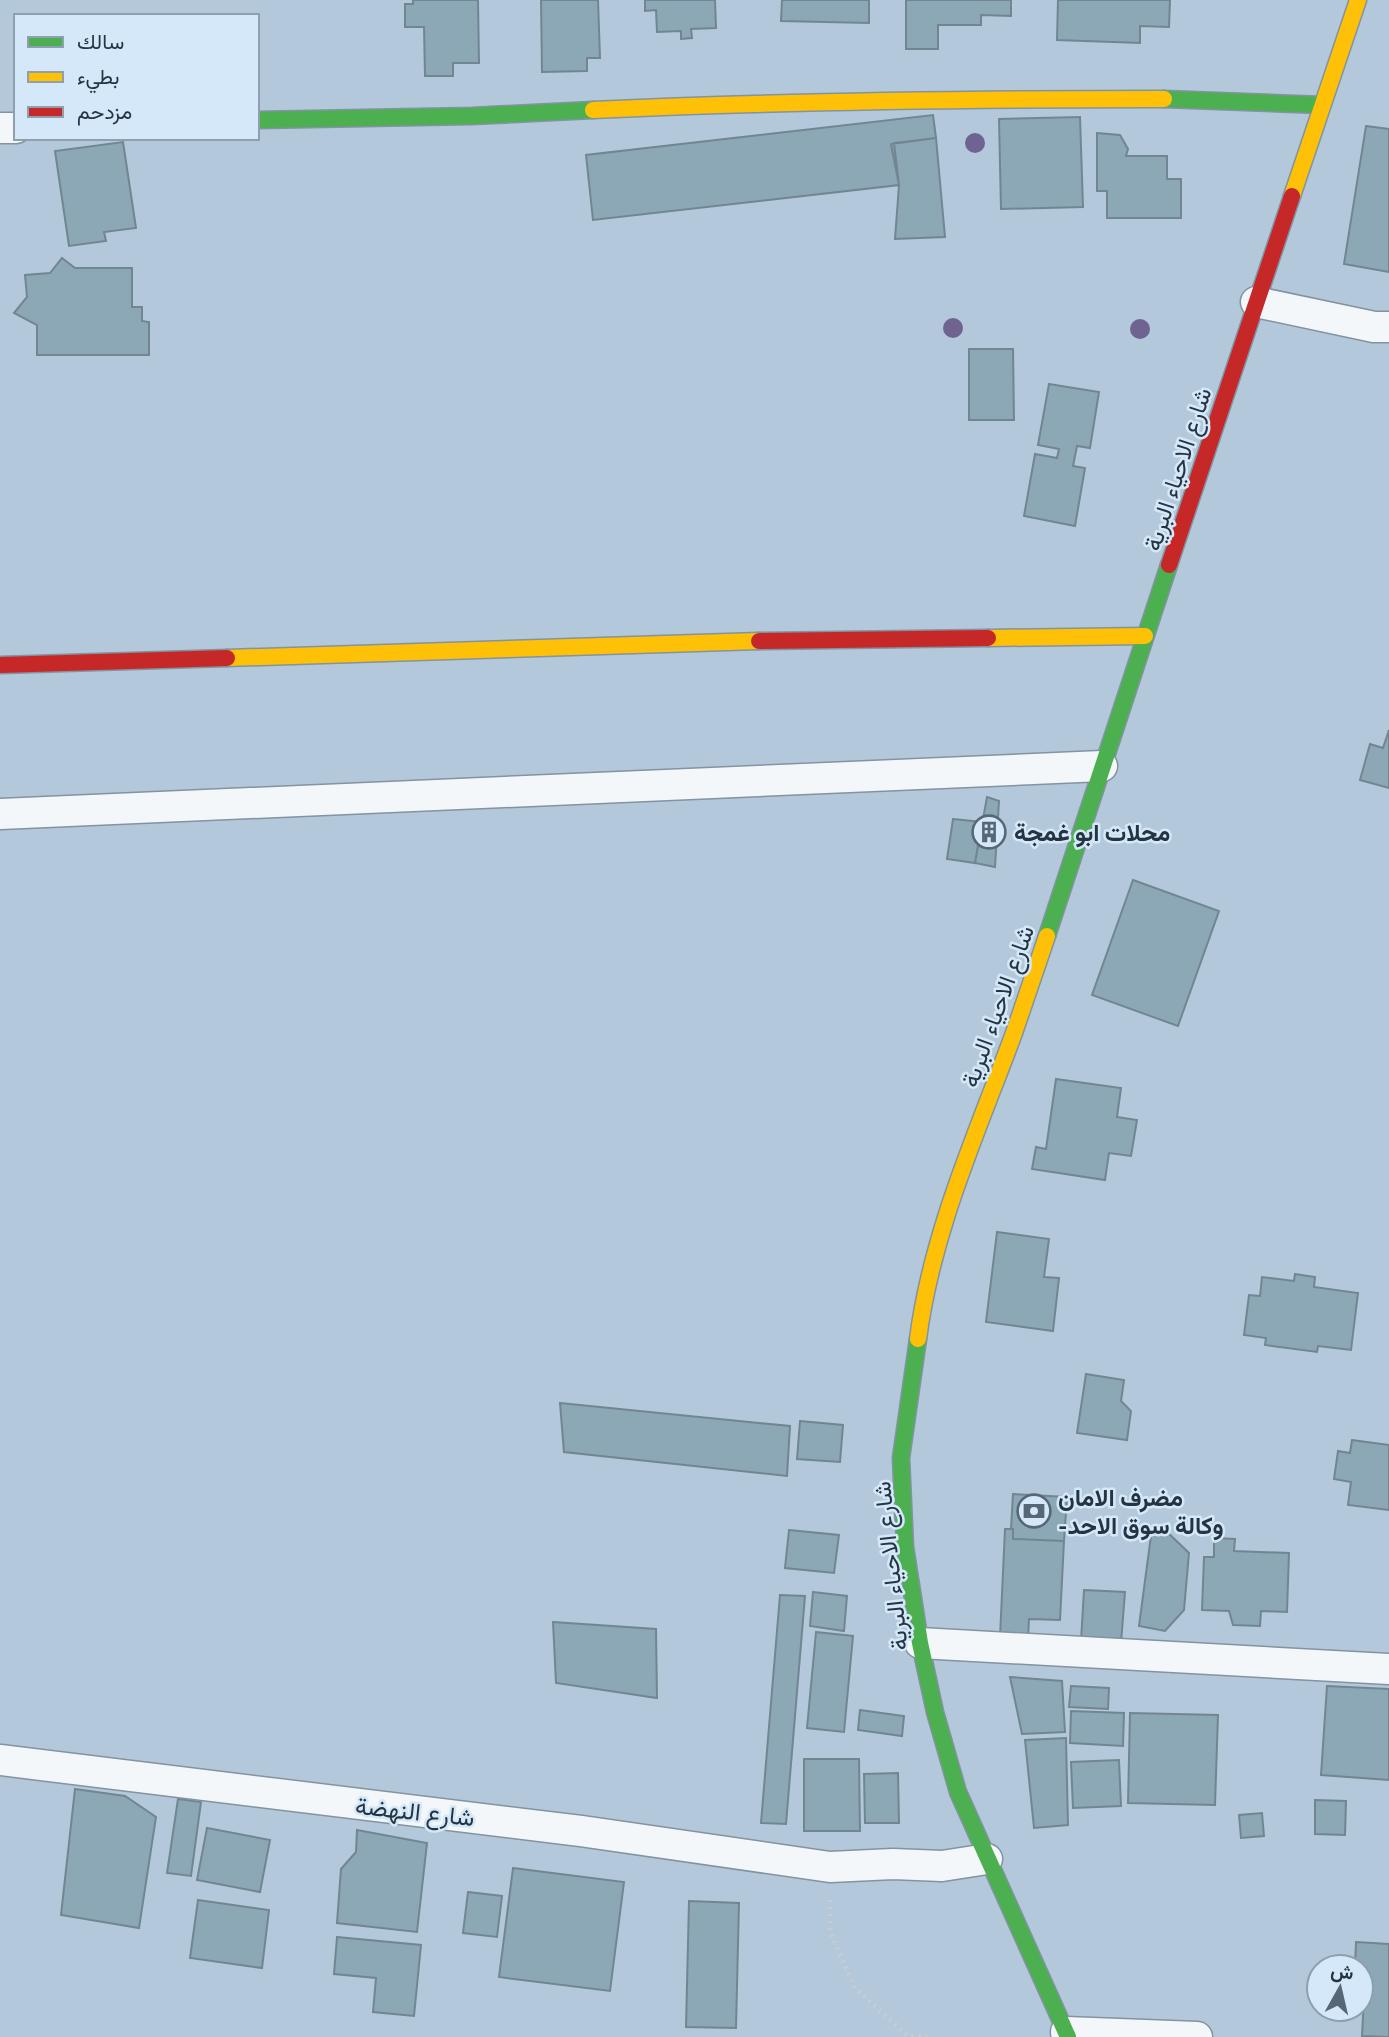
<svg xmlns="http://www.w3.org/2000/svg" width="1389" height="2037" font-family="'Public Sans',Vazirmatn,sans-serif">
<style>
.building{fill:#8ca7b6;stroke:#728692;stroke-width:2}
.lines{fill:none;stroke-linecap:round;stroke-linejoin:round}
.street-casing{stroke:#8293a1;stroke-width:33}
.fast-casing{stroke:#8293a1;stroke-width:19}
.slow-casing{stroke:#8293a1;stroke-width:19}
.jam-casing{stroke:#8293a1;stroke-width:19}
.path{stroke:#c7ced3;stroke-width:4.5;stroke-dasharray:2 5;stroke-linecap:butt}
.street{stroke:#f4f7f9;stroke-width:30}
.fast{stroke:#4caf50;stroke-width:16}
.slow{stroke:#ffc107;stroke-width:16}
.jam{stroke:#c62828;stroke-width:16}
.tree{fill:#6f6491}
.labels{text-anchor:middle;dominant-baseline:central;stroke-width:5;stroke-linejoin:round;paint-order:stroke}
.street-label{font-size:24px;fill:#243442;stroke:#d4e8f9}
.poi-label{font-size:24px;font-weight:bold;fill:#243442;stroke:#d4e8f9;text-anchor:start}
</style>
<rect width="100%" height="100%" fill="#b3c8da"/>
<path class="building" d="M 413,0 L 478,0 L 479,63 L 453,63 L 453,76 L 425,76 L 424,27 L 405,27 L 405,4 L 413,4 Z
M 541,0 L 598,0 L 600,58 L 587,58 L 587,71 L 542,72 Z
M 645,0 L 715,0 L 716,28 L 691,29 L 692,38 L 681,39 L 681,31 L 657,32 L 656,10 L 645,11 Z
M 782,0 L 869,0 L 869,23 L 781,21 Z
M 906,0 L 1011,0 L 1011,16 L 981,15 L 981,25 L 938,25 L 938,49 L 906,49 Z
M 1058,0 L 1170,0 L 1169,27 L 1140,26 L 1140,43 L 1057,40 Z
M 933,115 L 936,138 L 894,143 L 899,185 L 593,220 L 586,155 Z
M 1080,117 L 1083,207 L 1001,209 L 999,119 Z
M 1366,126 L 1389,129 L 1389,272 L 1344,264 Z
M 1097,133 L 1120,135 L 1128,149 L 1126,156 L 1167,156 L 1167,179 L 1181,179 L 1181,218 L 1107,218 L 1107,191 L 1097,191 Z
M 936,138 L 945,237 L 895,239 L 899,185 L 891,144 Z
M 123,142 L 136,228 L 104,232 L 106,241 L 69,246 L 55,151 Z
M 62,258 L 75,268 L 132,268 L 132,307 L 142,307 L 142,321 L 149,322 L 149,355 L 37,355 L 37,325 L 14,313 L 27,297 L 25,275 L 50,273 Z
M 969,349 L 1013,349 L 1014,420 L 969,420 Z
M 1049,384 L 1099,392 L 1090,448 L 1077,446 L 1073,466 L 1085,468 L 1075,526 L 1024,516 L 1035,454 L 1057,458 L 1059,449 L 1038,445 Z
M 1389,730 L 1389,788 L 1360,780 L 1370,744 L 1383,748 Z
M 987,797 L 999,801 L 995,867 L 975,863 Z
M 953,819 L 982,822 L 975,863 L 947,859 Z
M 1133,880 L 1219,911 L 1178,1026 L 1092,995 Z
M 1056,1079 L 1121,1088 L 1117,1117 L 1137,1120 L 1131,1156 L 1109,1153 L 1105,1180 L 1032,1169 L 1036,1147 L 1046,1149 Z
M 997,1232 L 1049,1239 L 1044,1277 L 1059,1278 L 1053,1331 L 986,1322 Z
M 1295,1274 L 1315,1277 L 1314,1287 L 1358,1293 L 1351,1350 L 1318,1346 L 1317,1352 L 1265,1345 L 1266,1338 L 1244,1335 L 1249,1295 L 1260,1296 L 1262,1277 L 1294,1281 Z
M 1086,1374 L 1124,1380 L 1121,1401 L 1131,1411 L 1127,1440 L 1077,1433 Z
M 560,1403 L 790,1426 L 787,1476 L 564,1452 Z
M 800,1421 L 843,1425 L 840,1462 L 797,1459 Z
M 1352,1440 L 1389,1445 L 1389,1510 L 1348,1505 L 1351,1482 L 1334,1479 L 1338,1451 L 1350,1453 Z
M 1013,1494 L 1067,1497 L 1064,1541 L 1013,1539 L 1013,1529 L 1011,1529 Z
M 1152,1528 L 1163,1528 L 1189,1553 L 1184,1610 L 1165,1631 L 1139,1626 Z
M 1005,1529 L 1013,1529 L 1013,1539 L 1064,1541 L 1060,1620 L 1029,1619 L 1028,1638 L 1000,1637 Z
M 789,1530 L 839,1535 L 834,1573 L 785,1568 Z
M 1214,1538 L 1235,1539 L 1234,1551 L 1289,1553 L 1287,1612 L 1261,1611 L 1260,1626 L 1233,1625 L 1229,1611 L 1202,1610 L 1204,1557 L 1214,1557 Z
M 1084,1590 L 1125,1592 L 1121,1643 L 1081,1641 Z
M 813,1592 L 847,1596 L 844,1631 L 810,1626 Z
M 780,1595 L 805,1596 L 786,1824 L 761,1823 Z
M 553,1622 L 656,1629 L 657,1698 L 556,1683 Z
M 816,1632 L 853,1636 L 844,1732 L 807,1728 Z
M 1010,1677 L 1062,1681 L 1065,1732 L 1022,1734 Z
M 1071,1686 L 1109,1688 L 1108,1709 L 1069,1707 Z
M 1327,1686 L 1389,1689 L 1389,1780 L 1321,1775 Z
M 860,1710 L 904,1716 L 902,1736 L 858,1730 Z
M 1071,1711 L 1124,1713 L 1123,1746 L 1070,1743 Z
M 1130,1713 L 1218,1715 L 1215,1805 L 1128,1803 Z
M 1066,1738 L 1068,1825 L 1034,1828 L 1025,1740 Z
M 804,1759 L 859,1759 L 860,1831 L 804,1831 Z
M 1119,1760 L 1121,1806 L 1073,1808 L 1071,1762 Z
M 898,1773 L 899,1823 L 865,1823 L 864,1774 Z
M 75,1789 L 125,1796 L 156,1817 L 139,1928 L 61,1915 Z
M 178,1799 L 201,1802 L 191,1876 L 167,1873 Z
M 1315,1800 L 1346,1801 L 1345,1835 L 1315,1834 Z
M 1262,1813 L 1264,1836 L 1241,1838 L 1239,1815 Z
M 207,1828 L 270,1840 L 260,1892 L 197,1880 Z
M 357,1830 L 427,1843 L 417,1932 L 337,1923 L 341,1869 L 356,1852 Z
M 513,1868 L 624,1882 L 610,1991 L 499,1977 Z
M 468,1892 L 502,1896 L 497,1937 L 463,1933 Z
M 198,1900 L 269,1910 L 262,1968 L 190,1958 Z
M 689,1901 L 739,1903 L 736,2028 L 686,2027 Z
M 337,1937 L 421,1945 L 414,2016 L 373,2012 L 376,1978 L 334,1974 Z
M 1356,1942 L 1389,1944 L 1389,2037 L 1362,2036 L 1365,1978 L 1361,1978 L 1361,1967 L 1355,1967 Z"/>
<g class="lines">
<defs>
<path id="street" d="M 0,128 L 16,128
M 1256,302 L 1374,327 L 1389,327
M 0,814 L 1102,766
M 920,1643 L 1389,1669
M 0,1760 L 581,1831 L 830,1867 L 893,1864 L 942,1866 L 987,1859
M 1066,2032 L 1197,2037"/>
<path id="fast" d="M 1164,99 L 1322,105
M 257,120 L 472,116 L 593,110
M 1047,936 L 1169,565
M 918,1339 L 901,1458 L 905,1547 L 920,1643 L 935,1712 L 958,1792 L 1068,2037"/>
<path id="slow" d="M 593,110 C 783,101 973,99 1164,99
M 1292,196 L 1358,0
M 988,638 L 1145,636
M 227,658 L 759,641
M 918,1339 C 932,1231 977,1133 1014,1033 C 1025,1001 1036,969 1047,936"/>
<path id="jam" d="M 1169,565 L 1292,196
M 759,641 L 988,638
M 0,665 L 227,658"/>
</defs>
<use href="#street" class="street-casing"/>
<use href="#fast" class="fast-casing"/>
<use href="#slow" class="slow-casing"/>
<use href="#jam" class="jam-casing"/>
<path class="path" d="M 830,1900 L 830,1932 L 855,1988 L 907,2035 L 932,2037"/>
<use href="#street" class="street"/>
<use href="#fast" class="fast"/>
<use href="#slow" class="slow"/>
<use href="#jam" class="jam"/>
</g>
<g class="tree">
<circle cx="975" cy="143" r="10"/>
<circle cx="953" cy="328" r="10"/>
<circle cx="1140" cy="329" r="10"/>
</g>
<defs>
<symbol id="building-ring" viewBox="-11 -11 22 22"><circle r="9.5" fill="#d4e8f9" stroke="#566877" stroke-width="1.5"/><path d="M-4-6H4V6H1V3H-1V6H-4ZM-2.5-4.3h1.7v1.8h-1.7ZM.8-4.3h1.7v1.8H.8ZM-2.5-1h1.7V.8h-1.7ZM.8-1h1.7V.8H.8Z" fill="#566877"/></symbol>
<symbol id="bank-ring" viewBox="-11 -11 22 22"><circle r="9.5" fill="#d4e8f9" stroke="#566877" stroke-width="1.5"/><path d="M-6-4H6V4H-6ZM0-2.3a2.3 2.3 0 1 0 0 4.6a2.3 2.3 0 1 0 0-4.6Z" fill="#566877"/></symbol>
</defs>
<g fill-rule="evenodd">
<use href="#building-ring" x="970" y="813" width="38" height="38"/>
<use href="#bank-ring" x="1015" y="1492" width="38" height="38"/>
</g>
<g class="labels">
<g class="street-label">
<text transform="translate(1177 469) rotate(-72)">شارع الاحياء البرية</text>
<text transform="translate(997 1006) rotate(-70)">شارع الاحياء البرية</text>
<text transform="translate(890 1566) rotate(-96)">شارع الاحياء البرية</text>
<text transform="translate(415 1811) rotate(6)">شارع النهضة</text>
</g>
<g class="poi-label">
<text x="1014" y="832">محلات ابو غمجة</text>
<text x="1058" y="1497">مضرف الامان<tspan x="1058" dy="28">-وكالة سوق الاحد</tspan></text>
</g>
</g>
<rect x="14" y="14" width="245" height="126" fill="#d4e8f9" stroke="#8ea0b0" stroke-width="2"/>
<rect x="28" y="37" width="35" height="10" fill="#4caf50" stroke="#8ea0b0" stroke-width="2"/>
<text x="77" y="49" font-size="21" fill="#243442">سالك</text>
<rect x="28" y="72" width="35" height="10" fill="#ffc107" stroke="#8ea0b0" stroke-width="2"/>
<text x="77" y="84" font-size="21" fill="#243442">بطيء</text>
<rect x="28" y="107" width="35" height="10" fill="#c62828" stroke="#8ea0b0" stroke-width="2"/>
<text x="77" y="119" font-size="21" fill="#243442">مزدحم</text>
<g transform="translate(1340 1988) rotate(8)"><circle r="33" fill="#d4e8f9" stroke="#8ea0b0" stroke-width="2"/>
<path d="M0-5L12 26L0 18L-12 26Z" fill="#566877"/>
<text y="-10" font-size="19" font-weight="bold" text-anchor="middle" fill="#243442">ش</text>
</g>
</svg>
